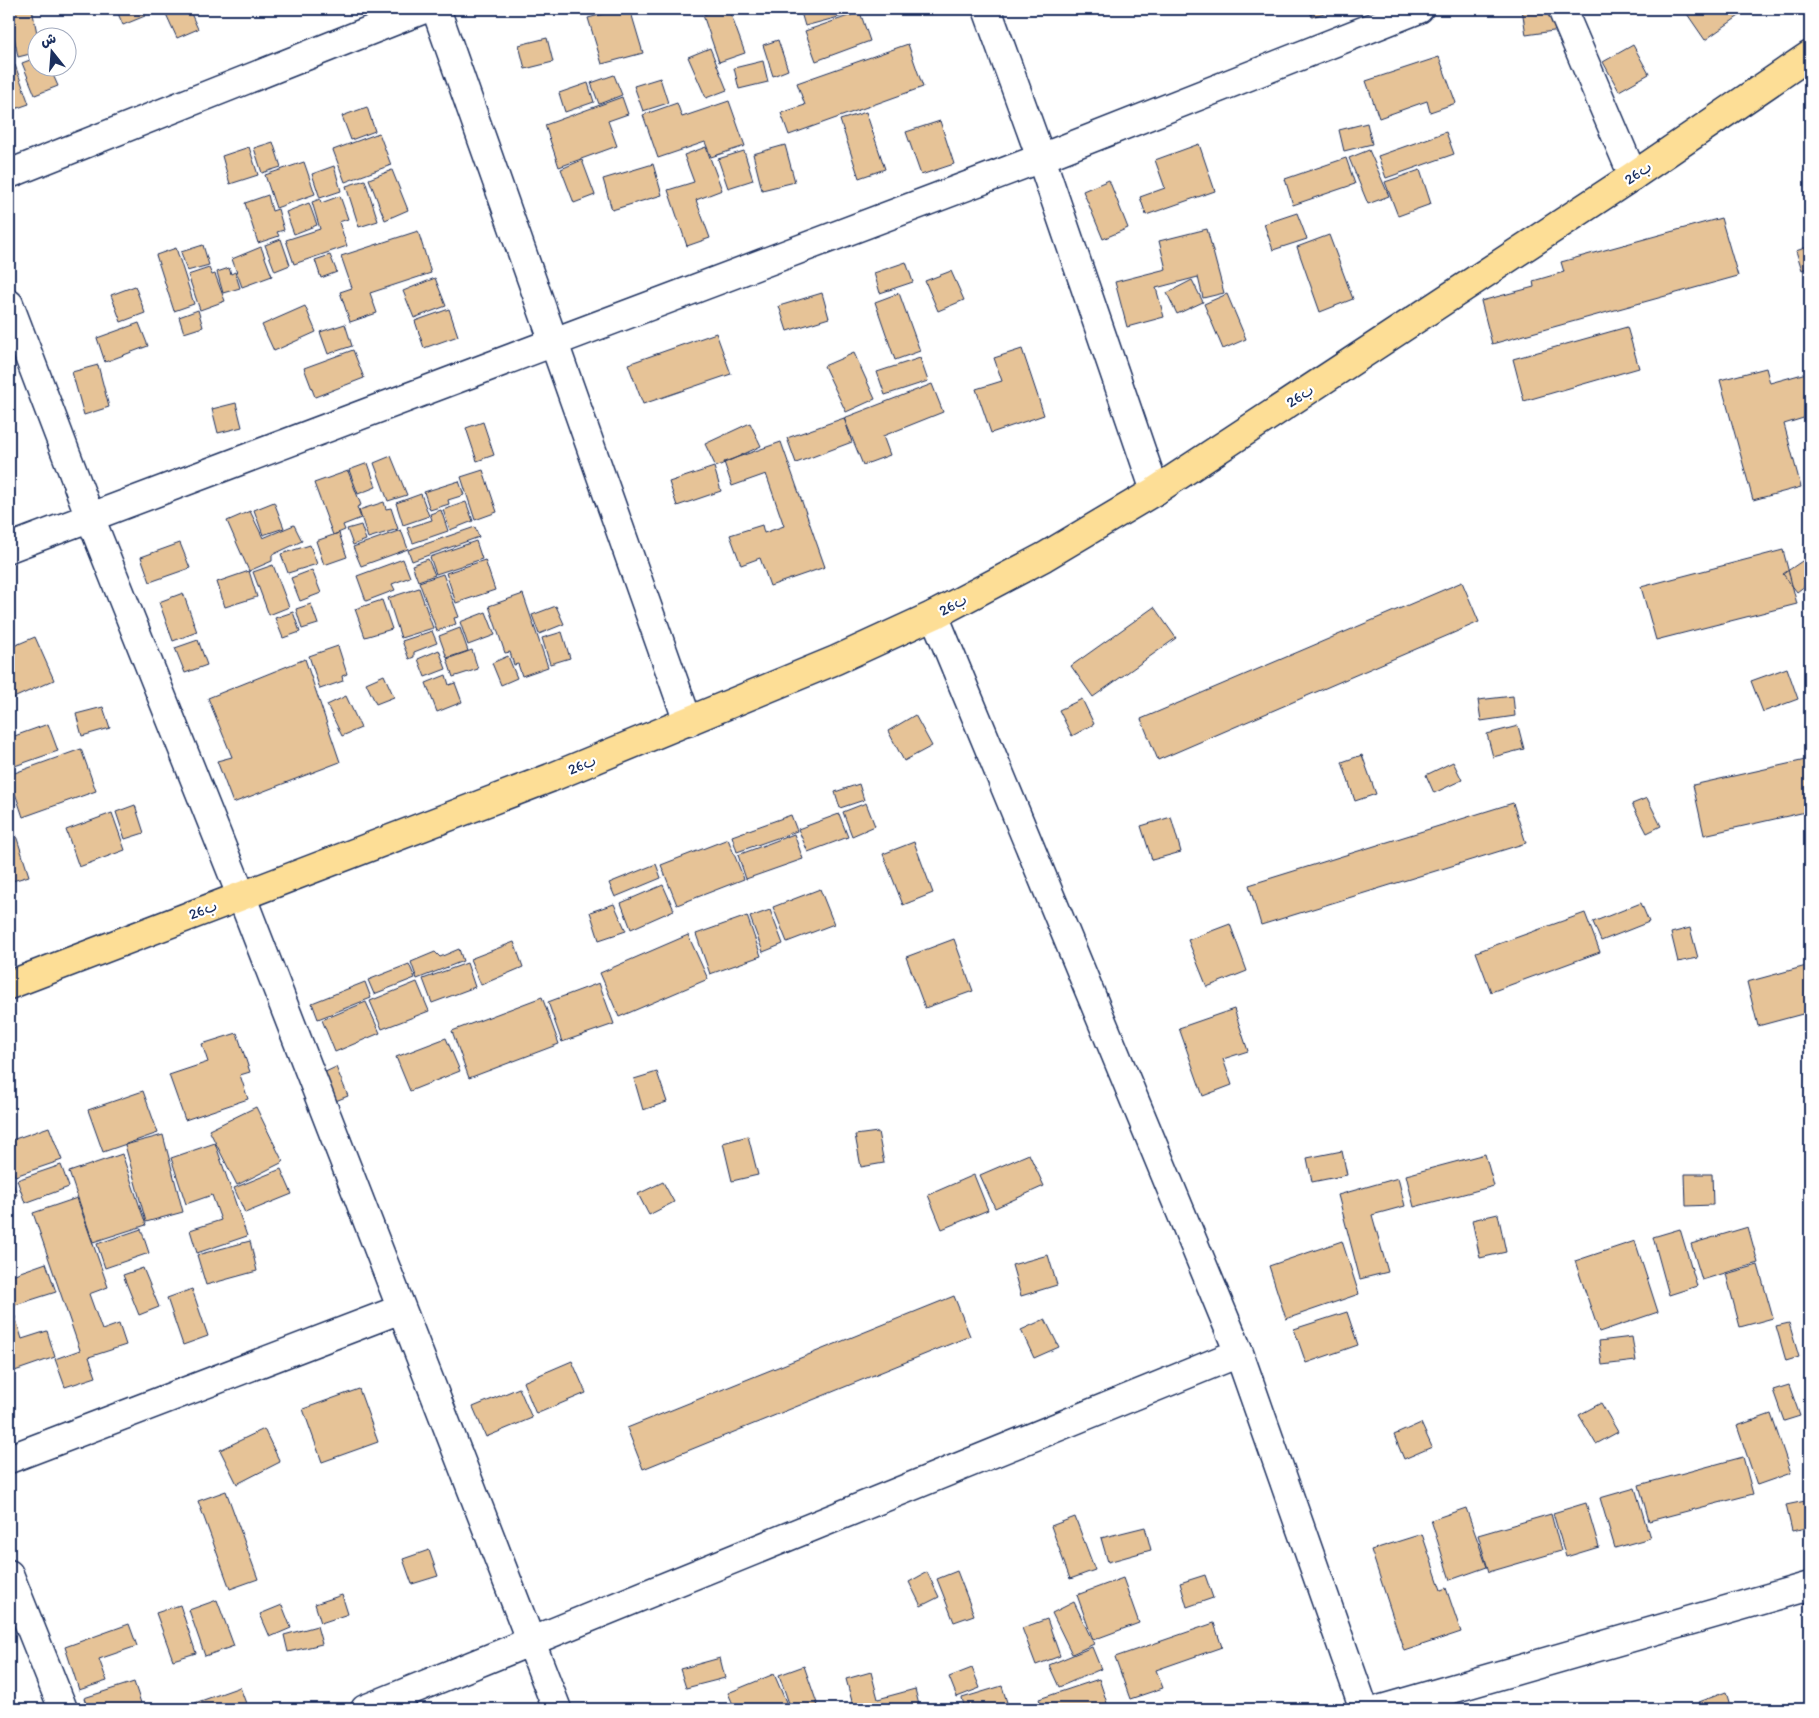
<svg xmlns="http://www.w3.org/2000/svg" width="1819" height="1718" font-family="Itim,'Playpen Sans Arabic',sans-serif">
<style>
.building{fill:#e6c397;stroke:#1b2f5e}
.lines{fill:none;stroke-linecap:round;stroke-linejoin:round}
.minor-casing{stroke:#1b2f5e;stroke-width:31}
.highway-casing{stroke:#1b2f5e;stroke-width:31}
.minor{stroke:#fff;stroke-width:28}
.highway{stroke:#fdde96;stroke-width:28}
.labels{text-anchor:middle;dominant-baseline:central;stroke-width:4.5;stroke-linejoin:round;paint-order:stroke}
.street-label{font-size:15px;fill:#1b2f5e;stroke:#fff}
</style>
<rect width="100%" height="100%" fill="#fff"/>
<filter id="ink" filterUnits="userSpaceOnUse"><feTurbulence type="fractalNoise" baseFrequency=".02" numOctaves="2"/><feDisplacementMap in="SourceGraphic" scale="10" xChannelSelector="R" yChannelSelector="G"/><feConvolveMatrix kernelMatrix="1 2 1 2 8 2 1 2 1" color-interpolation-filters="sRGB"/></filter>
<g filter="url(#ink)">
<path class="building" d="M 18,9 L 32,9 L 38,38 L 38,52 L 18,57 L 9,11 Z
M 116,9 L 142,9 L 145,16 L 123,25 Z
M 177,9 L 189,9 L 198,29 L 177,38 L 166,14 Z
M 622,9 L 630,9 L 643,53 L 602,64 L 588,18 Z
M 720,9 L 729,9 L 745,53 L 719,62 L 703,15 Z
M 800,9 L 865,9 L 865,10 L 805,26 Z
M 1231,9 L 1248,9 L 1233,14 Z
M 1309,9 L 1336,9 L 1312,17 Z
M 1522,9 L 1563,9 L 1567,29 L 1526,35 Z
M 1688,9 L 1749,9 L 1705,40 L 1685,11 Z
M 860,12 L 870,41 L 816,61 L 805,31 Z
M 547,38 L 553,62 L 525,69 L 519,45 Z
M 778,40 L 788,70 L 773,76 L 763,45 Z
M 908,44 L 923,87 L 789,135 L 781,113 L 805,105 L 797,83 Z
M 1633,45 L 1649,74 L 1619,91 L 1603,62 Z
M 710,48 L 727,90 L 706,98 L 688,57 Z
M 38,57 L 38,68 L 50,68 L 58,86 L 35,95 L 22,63 Z
M 1439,57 L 1456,103 L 1430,112 L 1427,101 L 1379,118 L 1366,81 Z
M 763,61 L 768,82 L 739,89 L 734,68 Z
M 15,65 L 29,104 L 9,111 L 9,68 Z
M 614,75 L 622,95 L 599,104 L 591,83 Z
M 660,78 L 668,103 L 643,111 L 634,86 Z
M 588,83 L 594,102 L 565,112 L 559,93 Z
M 622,97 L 628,114 L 608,121 L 617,146 L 559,167 L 545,125 Z
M 729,101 L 745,146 L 711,157 L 705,142 L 658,158 L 643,115 L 677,103 L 682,117 Z
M 367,107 L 375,131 L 351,140 L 342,116 Z
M 866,112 L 885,169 L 859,178 L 840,120 Z
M 940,121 L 954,164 L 921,175 L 906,132 Z
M 1367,123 L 1372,144 L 1344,151 L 1339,130 Z
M 1446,132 L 1454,154 L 1386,178 L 1378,156 Z
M 379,133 L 391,165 L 345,182 L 333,150 Z
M 273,142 L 281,167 L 262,173 L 254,148 Z
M 1199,144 L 1215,191 L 1146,215 L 1140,197 L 1165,188 L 1155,160 Z
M 785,145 L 795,182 L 762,190 L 753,154 Z
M 249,147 L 258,175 L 230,184 L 222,156 Z
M 706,147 L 722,190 L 696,200 L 710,238 L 687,246 L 668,190 L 694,182 L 684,155 Z
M 1369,150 L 1389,196 L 1368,204 L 1349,158 Z
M 744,151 L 753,180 L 728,188 L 718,159 Z
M 1346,158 L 1355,184 L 1293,205 L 1285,179 Z
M 582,160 L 595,195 L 574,203 L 561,169 Z
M 304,162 L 315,194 L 276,208 L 265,175 Z
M 653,164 L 662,195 L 612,210 L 603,179 Z
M 334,166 L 341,191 L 320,198 L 312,174 Z
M 392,170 L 408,210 L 385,220 L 369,179 Z
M 1420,170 L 1431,204 L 1398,216 L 1385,182 Z
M 365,180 L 378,221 L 359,227 L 346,186 Z
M 1109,180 L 1128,228 L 1103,239 L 1083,191 Z
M 268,195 L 272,211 L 278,209 L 284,230 L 277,232 L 279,236 L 258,243 L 245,203 Z
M 340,196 L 348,219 L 339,222 L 347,246 L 294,264 L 286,240 L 320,229 L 312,202 L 320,199 L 321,203 Z
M 309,203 L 317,225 L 294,234 L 286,212 Z
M 1297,213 L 1307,239 L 1273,250 L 1264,224 Z
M 1721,218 L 1738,276 L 1492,344 L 1481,301 L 1534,287 L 1533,281 L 1564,272 L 1561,262 Z
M 1207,229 L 1224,293 L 1203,298 L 1198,277 L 1156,288 L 1164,317 L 1127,327 L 1115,282 L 1166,269 L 1159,241 Z
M 418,231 L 431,273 L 370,293 L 377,313 L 350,322 L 340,292 L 352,288 L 341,256 Z
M 1329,235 L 1353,299 L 1320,312 L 1297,247 Z
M 281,239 L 290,265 L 275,271 L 265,245 Z
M 203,245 L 209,265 L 187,271 L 181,252 Z
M 1810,246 L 1810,267 L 1802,270 L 1796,251 Z
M 261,247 L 272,276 L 242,287 L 232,259 Z
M 176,248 L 194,304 L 174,311 L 156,255 Z
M 330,255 L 337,272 L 321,278 L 315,260 Z
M 906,262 L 913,282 L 880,293 L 874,273 Z
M 209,268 L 212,275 L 215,274 L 225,301 L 200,310 L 188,275 Z
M 229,268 L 231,274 L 235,272 L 240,288 L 223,293 L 217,272 Z
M 951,271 L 964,300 L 938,311 L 925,281 Z
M 435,278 L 446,306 L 414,318 L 403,291 Z
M 1192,280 L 1203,302 L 1177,314 L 1167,293 Z
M 135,286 L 145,313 L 121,322 L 111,295 Z
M 822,293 L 829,318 L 787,331 L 779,306 Z
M 899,293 L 920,351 L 895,360 L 875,302 Z
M 1227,294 L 1246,339 L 1223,349 L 1204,304 Z
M 305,306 L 316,332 L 274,351 L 262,325 Z
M 449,309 L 458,336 L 424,348 L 415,321 Z
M 198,310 L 203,327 L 184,333 L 179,317 Z
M 139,323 L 148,346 L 105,362 L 97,338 Z
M 345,324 L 352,346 L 328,354 L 320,332 Z
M 1627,327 L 1639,368 L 1524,401 L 1513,359 Z
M 716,333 L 731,374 L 643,404 L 628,364 Z
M 1022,349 L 1044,415 L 991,433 L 976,389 L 1002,381 L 994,358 Z
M 353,350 L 364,378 L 315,397 L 304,368 Z
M 854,353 L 875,399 L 846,412 L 824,366 Z
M 920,358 L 928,381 L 885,395 L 877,372 Z
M 98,365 L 109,407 L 84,415 L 72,372 Z
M 1766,368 L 1770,383 L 1810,372 L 1810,416 L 1784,424 L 1801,487 L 1753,500 L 1720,380 Z
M 932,384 L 943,412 L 883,436 L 890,455 L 863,465 L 844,418 Z
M 236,403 L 242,427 L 218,433 L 212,409 Z
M 844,418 L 852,442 L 796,463 L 787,438 Z
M 483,422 L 494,455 L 477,461 L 466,428 Z
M 750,423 L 761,446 L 716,467 L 705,444 Z
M 781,442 L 825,567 L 770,586 L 760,558 L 741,565 L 730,535 L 762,525 L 764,533 L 784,526 L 766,474 L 732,486 L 724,462 Z
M 391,456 L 407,495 L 388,501 L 374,463 Z
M 368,463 L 376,487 L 358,494 L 349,470 Z
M 714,467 L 721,491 L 677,506 L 669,482 Z
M 483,470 L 497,512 L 475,520 L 461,477 Z
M 348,471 L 361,505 L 357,507 L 361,518 L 343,525 L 345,530 L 333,535 L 314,483 Z
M 459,481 L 464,495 L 448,500 L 449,504 L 430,510 L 424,492 Z
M 421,494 L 429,516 L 403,525 L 396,503 Z
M 274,502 L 284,528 L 263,535 L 254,510 Z
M 384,502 L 386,509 L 391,508 L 398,529 L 368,538 L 359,510 Z
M 466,502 L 473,521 L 450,530 L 443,510 Z
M 441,510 L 448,531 L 413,543 L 407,528 L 432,520 L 430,514 Z
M 250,511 L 263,538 L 294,525 L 302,541 L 272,555 L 272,561 L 249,571 L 227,521 Z
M 361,525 L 366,540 L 353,545 L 347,529 Z
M 475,527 L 479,537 L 412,561 L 408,550 Z
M 401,530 L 408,549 L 361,566 L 353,547 Z
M 339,533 L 347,557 L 324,565 L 316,541 Z
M 476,541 L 482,559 L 436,574 L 430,557 Z
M 180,543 L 190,568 L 150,582 L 141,557 Z
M 310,545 L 317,564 L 288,573 L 281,554 Z
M 1783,550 L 1797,604 L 1656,640 L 1641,587 Z
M 1808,557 L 1810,559 L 1810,582 L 1797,592 L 1783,574 Z
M 403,559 L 410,577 L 392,584 L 395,590 L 366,601 L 357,576 Z
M 428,559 L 435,575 L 418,581 L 412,565 Z
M 485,560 L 495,590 L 456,603 L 446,573 Z
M 273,565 L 289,607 L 269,615 L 253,572 Z
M 312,570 L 321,593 L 300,601 L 291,578 Z
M 249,571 L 257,597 L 225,607 L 217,582 Z
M 443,574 L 459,617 L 454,618 L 456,624 L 437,631 L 419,582 Z
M 1462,582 L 1479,622 L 1158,760 L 1141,719 Z
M 419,588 L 433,628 L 401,638 L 388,598 Z
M 183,593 L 197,632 L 173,641 L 159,602 Z
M 523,594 L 548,667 L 522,676 L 518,664 L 514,665 L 510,652 L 505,653 L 489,606 Z
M 382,600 L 392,629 L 365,637 L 355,609 Z
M 311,604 L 318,624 L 302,629 L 296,609 Z
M 556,606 L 564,624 L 539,634 L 532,615 Z
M 1154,607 L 1176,638 L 1093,697 L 1071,666 Z
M 293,612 L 300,632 L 283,638 L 275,618 Z
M 486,612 L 495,635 L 468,645 L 460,622 Z
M 460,628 L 468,651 L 447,658 L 439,636 Z
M 432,631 L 437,643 L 414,652 L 414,657 L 409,659 L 402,641 Z
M 562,632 L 570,658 L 550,664 L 542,638 Z
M 35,637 L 54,680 L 9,700 L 9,648 Z
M 198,640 L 207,665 L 185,673 L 175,648 Z
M 338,646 L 347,674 L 342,676 L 343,681 L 320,689 L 309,656 Z
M 439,650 L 446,669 L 425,677 L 418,659 Z
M 472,650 L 478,669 L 453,677 L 447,659 Z
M 508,656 L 517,678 L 501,685 L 492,663 Z
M 305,659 L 340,762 L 233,803 L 217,761 L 232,757 L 208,698 Z
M 1787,668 L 1798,699 L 1763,712 L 1751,681 Z
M 384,675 L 394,697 L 376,704 L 366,683 Z
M 446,675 L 449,685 L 455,683 L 462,702 L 437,712 L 426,683 Z
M 346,696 L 361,728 L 342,736 L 327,705 Z
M 1513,696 L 1515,716 L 1481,721 L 1478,700 Z
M 1082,699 L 1094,724 L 1072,736 L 1059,710 Z
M 103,707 L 110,728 L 82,736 L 76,714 Z
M 915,715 L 932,746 L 904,761 L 888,731 Z
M 48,724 L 58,751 L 9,768 L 9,738 Z
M 1518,726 L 1524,749 L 1493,757 L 1487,734 Z
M 81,749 L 96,791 L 23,817 L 9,775 Z
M 1362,755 L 1376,794 L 1355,801 L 1342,762 Z
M 1810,759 L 1810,811 L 1704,835 L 1693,785 Z
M 1453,762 L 1462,780 L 1434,793 L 1426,775 Z
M 859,784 L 864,800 L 840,808 L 835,792 Z
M 1647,798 L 1661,826 L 1647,833 L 1632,804 Z
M 866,803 L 875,826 L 852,836 L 843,812 Z
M 1513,803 L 1526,843 L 1261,925 L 1249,885 Z
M 135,805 L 144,833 L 125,839 L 116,812 Z
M 112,813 L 125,850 L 79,867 L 66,830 Z
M 839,814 L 848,837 L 808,852 L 798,829 Z
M 791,815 L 797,831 L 737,852 L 732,836 Z
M 1171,817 L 1181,852 L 1152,860 L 1141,826 Z
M 12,823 L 29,876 L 9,882 L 9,824 Z
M 794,834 L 803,859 L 746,879 L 738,855 Z
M 728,839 L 744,879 L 677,905 L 661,865 Z
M 914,842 L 933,893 L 903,905 L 883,854 Z
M 656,864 L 661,878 L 615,897 L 609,883 Z
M 663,885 L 674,910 L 631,929 L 621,903 Z
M 820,889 L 834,924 L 787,942 L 773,907 Z
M 1641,903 L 1649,922 L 1601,941 L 1593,922 Z
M 614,904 L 626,931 L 599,940 L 590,912 Z
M 770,910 L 783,944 L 763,952 L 750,917 Z
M 1585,913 L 1600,952 L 1491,992 L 1476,952 Z
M 747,916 L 761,956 L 710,974 L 696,934 Z
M 1230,924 L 1247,971 L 1207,987 L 1188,940 Z
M 1690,928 L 1698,958 L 1678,962 L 1671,933 Z
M 688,935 L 708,979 L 619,1017 L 600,973 Z
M 954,939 L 973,991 L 925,1008 L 906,957 Z
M 514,942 L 523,967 L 481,985 L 470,959 Z
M 459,949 L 463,961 L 417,979 L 411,962 L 435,952 L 440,957 Z
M 467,963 L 475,987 L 432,1003 L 423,979 Z
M 409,964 L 415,978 L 374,994 L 368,980 Z
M 1810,965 L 1810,1012 L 1758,1026 L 1747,982 Z
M 365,982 L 371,998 L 318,1019 L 312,1003 Z
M 417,982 L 429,1011 L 382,1029 L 370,1001 Z
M 599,983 L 614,1024 L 562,1042 L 548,1002 Z
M 542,997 L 559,1044 L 469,1078 L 452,1031 Z
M 366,1002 L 380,1033 L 335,1052 L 322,1020 Z
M 1234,1009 L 1248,1051 L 1223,1059 L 1232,1085 L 1203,1096 L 1179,1028 Z
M 237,1033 L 250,1072 L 240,1075 L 248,1099 L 185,1120 L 169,1075 L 208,1062 L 202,1044 Z
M 446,1038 L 460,1071 L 410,1091 L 396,1057 Z
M 336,1067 L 348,1096 L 333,1102 L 321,1074 Z
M 657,1072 L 667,1102 L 643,1110 L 634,1079 Z
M 143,1091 L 158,1133 L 103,1152 L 88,1110 Z
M 256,1107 L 283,1162 L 237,1185 L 209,1130 Z
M 49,1127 L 62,1160 L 15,1176 L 9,1157 L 9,1141 Z
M 878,1132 L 884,1163 L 861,1167 L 855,1135 Z
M 163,1135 L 183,1212 L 146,1222 L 125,1145 Z
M 748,1136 L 758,1175 L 732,1181 L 723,1143 Z
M 215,1143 L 247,1236 L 197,1253 L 190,1230 L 221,1220 L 212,1195 L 186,1204 L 171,1158 Z
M 1342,1151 L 1347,1175 L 1312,1182 L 1307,1158 Z
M 122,1154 L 146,1225 L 93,1242 L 69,1172 Z
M 1029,1154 L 1044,1186 L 995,1208 L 980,1175 Z
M 1485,1154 L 1494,1186 L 1414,1207 L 1406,1175 Z
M 61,1165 L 69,1187 L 25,1203 L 17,1180 Z
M 281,1169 L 292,1194 L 245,1213 L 234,1188 Z
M 9,1170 L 17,1195 L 9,1197 Z
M 1685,1174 L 1712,1174 L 1713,1205 L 1686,1206 Z
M 974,1175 L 988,1210 L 942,1229 L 928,1195 Z
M 1398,1178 L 1405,1206 L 1372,1215 L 1388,1272 L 1360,1279 L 1338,1195 Z
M 663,1182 L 674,1202 L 649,1215 L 638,1194 Z
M 77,1198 L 108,1287 L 89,1294 L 102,1330 L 119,1324 L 126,1345 L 89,1357 L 96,1377 L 65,1387 L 55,1359 L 80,1350 L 33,1213 Z
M 1498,1214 L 1506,1252 L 1480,1258 L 1472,1220 Z
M 1748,1227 L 1758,1263 L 1702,1280 L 1691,1244 Z
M 141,1229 L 149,1253 L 105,1268 L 97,1244 Z
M 1680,1229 L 1697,1286 L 1669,1295 L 1653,1237 Z
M 250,1241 L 257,1271 L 206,1285 L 197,1255 Z
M 1342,1241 L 1359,1294 L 1286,1319 L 1269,1266 Z
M 1635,1241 L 1658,1312 L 1599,1332 L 1575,1261 Z
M 1048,1255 L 1057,1285 L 1021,1296 L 1012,1265 Z
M 46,1263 L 56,1292 L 9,1307 L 9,1276 Z
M 1758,1265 L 1773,1318 L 1740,1327 L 1726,1274 Z
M 143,1268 L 159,1307 L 139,1315 L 123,1275 Z
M 192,1289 L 208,1336 L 183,1345 L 167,1298 Z
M 954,1296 L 970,1336 L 643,1469 L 627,1428 Z
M 1347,1312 L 1358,1345 L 1306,1363 L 1294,1329 Z
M 15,1316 L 22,1339 L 47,1331 L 55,1357 L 9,1373 L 9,1318 Z
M 1045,1319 L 1059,1347 L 1034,1358 L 1021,1330 Z
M 1789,1323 L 1799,1357 L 1786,1361 L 1776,1326 Z
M 1632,1337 L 1636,1361 L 1602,1365 L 1599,1341 Z
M 572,1361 L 586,1393 L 536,1414 L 523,1382 Z
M 1789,1385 L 1800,1416 L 1784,1421 L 1773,1390 Z
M 519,1388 L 532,1418 L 486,1437 L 473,1407 Z
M 359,1389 L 378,1442 L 322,1462 L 303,1409 Z
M 1601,1403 L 1618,1432 L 1596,1444 L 1579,1415 Z
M 1771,1414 L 1791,1473 L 1757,1485 L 1737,1426 Z
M 1421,1423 L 1432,1447 L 1404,1459 L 1394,1435 Z
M 264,1429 L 280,1462 L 237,1484 L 220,1450 Z
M 1743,1457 L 1753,1494 L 1649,1521 L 1639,1485 Z
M 1635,1488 L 1650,1538 L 1615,1548 L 1600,1498 Z
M 226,1491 L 258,1579 L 230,1589 L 198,1501 Z
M 1810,1500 L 1810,1527 L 1792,1531 L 1786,1505 Z
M 1586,1503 L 1599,1547 L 1566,1557 L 1553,1513 Z
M 1466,1508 L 1487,1567 L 1450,1580 L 1431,1520 Z
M 1551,1514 L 1561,1551 L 1489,1572 L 1478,1535 Z
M 1075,1517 L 1095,1570 L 1070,1579 L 1051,1526 Z
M 1145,1527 L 1151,1550 L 1108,1562 L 1101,1538 Z
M 1422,1534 L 1441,1590 L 1446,1588 L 1461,1632 L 1404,1651 L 1371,1550 Z
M 429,1550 L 438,1576 L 412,1584 L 403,1559 Z
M 957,1571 L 974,1615 L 954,1622 L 937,1579 Z
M 927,1572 L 939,1597 L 921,1606 L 909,1582 Z
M 1205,1575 L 1213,1598 L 1187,1607 L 1180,1583 Z
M 1123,1578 L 1139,1623 L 1093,1640 L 1077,1595 Z
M 342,1595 L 348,1614 L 321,1623 L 315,1604 Z
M 217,1600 L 234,1646 L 205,1656 L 189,1610 Z
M 1074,1602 L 1094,1644 L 1072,1654 L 1052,1613 Z
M 180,1605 L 196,1653 L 173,1660 L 156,1613 Z
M 282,1605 L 291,1628 L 270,1637 L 260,1614 Z
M 1047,1619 L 1060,1656 L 1036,1665 L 1022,1628 Z
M 1214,1623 L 1222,1647 L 1156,1670 L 1163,1688 L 1130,1699 L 1115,1657 Z
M 129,1624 L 137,1646 L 99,1659 L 107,1681 L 79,1690 L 65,1647 Z
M 317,1626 L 322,1644 L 288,1652 L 284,1635 Z
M 1092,1647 L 1101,1669 L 1059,1687 L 1049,1665 Z
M 720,1658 L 725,1678 L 686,1688 L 680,1669 Z
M 804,1666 L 819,1709 L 791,1709 L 779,1675 Z
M 972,1668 L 980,1688 L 957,1697 L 949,1677 Z
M 871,1672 L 878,1699 L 915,1689 L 920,1709 L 854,1709 L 846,1679 Z
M 774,1674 L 789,1709 L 735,1709 L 728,1693 Z
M 1099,1679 L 1109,1709 L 1043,1709 L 1039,1699 Z
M 134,1682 L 143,1709 L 88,1709 L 84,1698 Z
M 1002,1686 L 1009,1709 L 965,1709 L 962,1698 Z
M 240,1687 L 248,1709 L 198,1709 L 195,1703 Z
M 1726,1692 L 1731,1709 L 1702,1709 L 1699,1702 Z
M 1696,1705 L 1697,1709 L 1683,1709 Z"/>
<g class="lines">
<defs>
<path id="minor" d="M 436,9 L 688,722
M 987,9 L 1041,158 L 1155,491
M 1562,9 L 1633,176
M 9,174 L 424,9
M 9,304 L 90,517 L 241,895 L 557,1709
M 9,548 L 1041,158 L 1419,9
M 934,615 L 1239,1353 L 1364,1709
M 9,1459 L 401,1309
M 9,1574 L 63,1709
M 365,1709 L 1239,1353
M 1382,1709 L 1810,1586"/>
<path id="highway" d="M 9,985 L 550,778 L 836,660 L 934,615 L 1044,557 L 1155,491 L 1633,176 L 1810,55"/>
</defs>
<use href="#minor" class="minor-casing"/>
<use href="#highway" class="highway-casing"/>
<use href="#minor" class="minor"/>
<use href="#highway" class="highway"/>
</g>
</g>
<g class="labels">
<g class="street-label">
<text transform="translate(1638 173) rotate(-34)">26ب</text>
<text transform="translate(1300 396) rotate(-33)">26ب</text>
<text transform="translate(953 605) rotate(-28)">26ب</text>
<text transform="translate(582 765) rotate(-22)">26ب</text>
<text transform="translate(203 910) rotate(-21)">26ب</text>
</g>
</g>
<rect width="1819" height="1718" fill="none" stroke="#fff" stroke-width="30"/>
<rect x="15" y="15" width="1789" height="1688" fill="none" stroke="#1b2f5e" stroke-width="2" filter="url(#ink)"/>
<g transform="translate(52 52) rotate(343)"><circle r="24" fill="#ffffff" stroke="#a4acbf"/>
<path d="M0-4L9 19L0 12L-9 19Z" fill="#1b2f5e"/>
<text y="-8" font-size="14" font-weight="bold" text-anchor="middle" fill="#1b2f5e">ش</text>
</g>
</svg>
